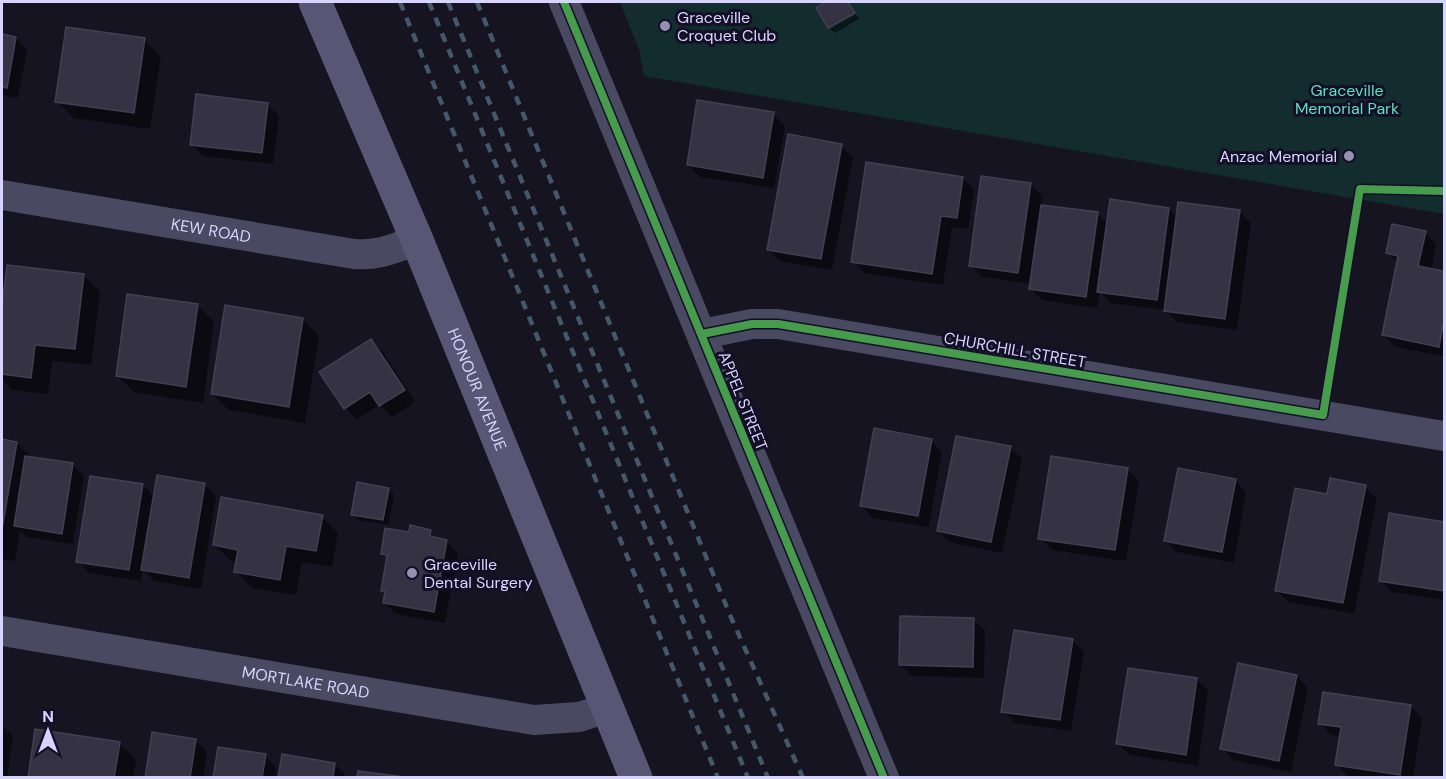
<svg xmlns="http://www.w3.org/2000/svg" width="1446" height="779" font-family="'DM Sans',sans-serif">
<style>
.green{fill:#132c2d}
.shadow{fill:#0007}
.building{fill:#343243;stroke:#433f54;stroke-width:1.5}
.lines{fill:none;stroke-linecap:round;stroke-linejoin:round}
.street{stroke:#4a4962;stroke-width:30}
.secondary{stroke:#575674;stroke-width:33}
.rail{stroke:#43596b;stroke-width:4.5;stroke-dasharray:9 8;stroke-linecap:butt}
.cycleway-casing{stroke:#130f26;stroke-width:11}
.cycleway{stroke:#469c4c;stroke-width:8}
.poi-dot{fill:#9591b1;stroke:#130f26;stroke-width:2}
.labels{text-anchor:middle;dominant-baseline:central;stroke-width:6;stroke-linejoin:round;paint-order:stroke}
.poi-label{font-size:16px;fill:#d9d4ff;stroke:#130f26;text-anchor:start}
.park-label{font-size:16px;fill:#5fe0c0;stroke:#130f26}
.street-label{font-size:16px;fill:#d9d4ff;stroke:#130f26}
</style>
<rect width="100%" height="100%" fill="#161421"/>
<path class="green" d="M 620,2 L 1444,2 L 1444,214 L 644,76 L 639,50 Z"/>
<path class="shadow" d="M 828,2 L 849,2 L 854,11 L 828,26 L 818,8 Z
M 856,14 L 859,19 L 835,33 L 830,29 Z
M 2,36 L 16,38 L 27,50 L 18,98 L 2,95 Z
M 144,40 L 161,56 L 150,129 L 74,118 L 57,101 Z
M 267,104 L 279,116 L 273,164 L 203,156 L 192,144 Z
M 773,114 L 785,126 L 774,188 L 700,177 L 688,165 Z
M 841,146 L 853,157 L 832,270 L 780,261 L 768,249 Z
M 963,178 L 974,190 L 968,229 L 952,227 L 943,285 L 864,273 L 853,261 Z
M 1031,184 L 1042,196 L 1041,206 L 1097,214 L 1108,224 L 1169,209 L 1178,218 L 1239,211 L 1251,223 L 1237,330 L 1177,322 L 1165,310 L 1110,303 L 1100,292 L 1097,308 L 1042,300 L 1031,289 L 1031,284 L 982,277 L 970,265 Z
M 1425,233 L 1436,244 L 1431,270 L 1444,273 L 1444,356 L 1395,347 L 1384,335 L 1398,263 L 1388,253 Z
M 8,266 L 84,275 L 100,292 L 91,365 L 52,361 L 48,394 L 12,390 L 2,379 L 2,319 Z
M 198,306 L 214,322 L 203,403 L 134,392 L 117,376 Z
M 302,319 L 319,336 L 305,423 L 229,410 L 212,394 Z
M 371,341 L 383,352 L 415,402 L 392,417 L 380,405 L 357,420 L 345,408 Z
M 2,440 L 17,443 L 32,458 L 73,465 L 84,476 L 73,544 L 27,537 L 20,531 L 15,561 L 2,559 Z
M 931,440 L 942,452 L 929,527 L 873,518 L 862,506 Z
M 1010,447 L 1022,459 L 1002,553 L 950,542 L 938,531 Z
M 1127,470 L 1139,481 L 1126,561 L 1052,550 L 1040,538 Z
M 158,477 L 205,485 L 216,496 L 201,589 L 154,581 L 143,569 L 141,581 L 89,573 L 78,561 L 143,485 L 155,498 Z
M 1235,480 L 1246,492 L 1234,563 L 1177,552 L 1165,541 Z
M 1365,487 L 1377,498 L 1354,614 L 1288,602 L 1277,590 L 1328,496 Z
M 389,489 L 394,495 L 388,525 L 359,520 L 353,514 Z
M 1390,515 L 1444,523 L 1444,600 L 1392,592 L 1380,580 Z
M 322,517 L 338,533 L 332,567 L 302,562 L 296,595 L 252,588 L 236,571 L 237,563 L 231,561 L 214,545 Z
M 430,531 L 439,540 L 446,541 L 458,553 L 445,623 L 396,614 L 384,603 L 386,594 L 382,590 L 388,558 L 383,553 L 410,534 Z
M 973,620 L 985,631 L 984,678 L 912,676 L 900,665 Z
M 1072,640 L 1084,652 L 1071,731 L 1015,723 L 1003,711 Z
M 1296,676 L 1308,688 L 1291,772 L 1233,760 L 1222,748 Z
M 1196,679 L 1208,691 L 1198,766 L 1130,755 L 1118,744 Z
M 1410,706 L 1422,718 L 1413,778 L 1357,778 L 1348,776 L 1337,765 L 1341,736 L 1331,735 L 1320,723 Z
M 2,725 L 13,737 L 7,778 L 2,778 Z
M 195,740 L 207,752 L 203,778 L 146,778 Z
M 119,743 L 136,760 L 133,778 L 29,778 Z
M 265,756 L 276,767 L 275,778 L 215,778 Z
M 335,764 L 346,776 L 346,778 L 280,778 Z"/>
<path class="building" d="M 825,2 L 848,2 L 855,13 L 828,28 L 816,8 Z
M 66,27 L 145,38 L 134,113 L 55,102 Z
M 2,34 L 16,37 L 7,88 L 2,87 Z
M 196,94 L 268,103 L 262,153 L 190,145 Z
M 697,100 L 774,112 L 763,178 L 687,165 Z
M 788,134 L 842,144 L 821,259 L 767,250 Z
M 866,162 L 963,177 L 957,218 L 941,216 L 932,274 L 851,262 Z
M 981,176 L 1031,183 L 1018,273 L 969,266 Z
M 1110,199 L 1169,208 L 1157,300 L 1097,292 Z
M 1178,202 L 1240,210 L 1225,319 L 1164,311 Z
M 1041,205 L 1098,212 L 1086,297 L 1029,289 Z
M 1392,224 L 1426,231 L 1418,266 L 1444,271 L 1444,320 L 1439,347 L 1382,335 L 1398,256 L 1386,253 Z
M 7,265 L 84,274 L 75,349 L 35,345 L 31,378 L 2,374 L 2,307 Z
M 127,294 L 198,304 L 186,387 L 116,376 Z
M 225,305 L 303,318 L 289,407 L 211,394 Z
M 371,339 L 405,390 L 379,406 L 370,392 L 344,409 L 319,372 Z
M 874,428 L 932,439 L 918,516 L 860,506 Z
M 956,436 L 1011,446 L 991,542 L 937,531 Z
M 2,439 L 17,442 L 2,529 Z
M 25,456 L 73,463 L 62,534 L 14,526 Z
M 1051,456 L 1128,468 L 1115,550 L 1038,539 Z
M 1178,468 L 1236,479 L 1222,552 L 1164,541 Z
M 157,475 L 205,483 L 189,578 L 141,570 Z
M 90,476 L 143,484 L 129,570 L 76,562 Z
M 1330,478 L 1366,485 L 1343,603 L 1275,591 L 1295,488 L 1327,494 Z
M 357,482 L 389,488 L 383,520 L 351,515 Z
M 221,497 L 323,515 L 316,551 L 286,546 L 280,580 L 234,572 L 238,550 L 213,545 Z
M 1389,513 L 1444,522 L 1444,591 L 1379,581 Z
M 410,525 L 431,530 L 430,536 L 447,540 L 434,612 L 383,603 L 385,591 L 381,591 L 387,555 L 381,554 L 385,528 L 409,532 Z
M 900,616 L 974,618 L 973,667 L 899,665 Z
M 1014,630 L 1073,639 L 1060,720 L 1001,712 Z
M 1238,663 L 1297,675 L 1279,761 L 1220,749 Z
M 1128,668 L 1197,678 L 1186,755 L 1116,744 Z
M 1323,692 L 1411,705 L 1400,775 L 1335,765 L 1341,727 L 1318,724 Z
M 35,729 L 120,742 L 114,778 L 28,778 Z
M 152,732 L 196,739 L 190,778 L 145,778 Z
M 218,747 L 266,754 L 262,778 L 213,778 Z
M 282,754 L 335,763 L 333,778 L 278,778 Z
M 358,771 L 404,777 L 404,778 L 357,778 Z"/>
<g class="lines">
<g class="street">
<path d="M 564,2 C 671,260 777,519 884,778"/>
<path id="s1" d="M 2,195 L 354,254 C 380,256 394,248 417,240"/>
<path d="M 702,334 L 752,324 L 778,324 L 1444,436"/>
<path id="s2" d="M 2,631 L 534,720 L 579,717 L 608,708"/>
</g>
<path class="secondary" id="s3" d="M 315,2 L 417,240 L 636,778"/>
<path class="rail" d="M 400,2 L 718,778
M 429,2 L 748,778
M 448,2 L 768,778
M 477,2 L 730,615 L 803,778"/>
<defs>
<path id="cycleway" d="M 564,2 C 671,260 777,519 884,778
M 702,334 L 752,324 L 778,324 L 1323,415 L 1360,189 L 1444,191"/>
</defs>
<use href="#cycleway" class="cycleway-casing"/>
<use href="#cycleway" class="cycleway"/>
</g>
<g class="poi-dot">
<circle cx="665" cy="26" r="6"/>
<circle cx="1349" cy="156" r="6"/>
<circle cx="412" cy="573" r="6"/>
</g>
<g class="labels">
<g class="poi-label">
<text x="677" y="17">Graceville<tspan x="677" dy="18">Croquet Club</tspan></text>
<text x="1337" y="156" text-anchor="end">Anzac Memorial</text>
<text x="424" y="564">Graceville<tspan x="424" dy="18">Dental Surgery</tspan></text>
</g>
<g class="park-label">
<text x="1347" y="90">Graceville<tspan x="1347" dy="18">Memorial Park</tspan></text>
</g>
<g class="street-label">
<text stroke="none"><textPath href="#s1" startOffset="212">KEW ROAD</textPath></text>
<text transform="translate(1015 350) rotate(10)">CHURCHILL STREET</text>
<text stroke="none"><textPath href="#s3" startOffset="420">HONOUR AVENUE</textPath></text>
<text transform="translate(743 401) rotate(68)">APPEL STREET</text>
<text stroke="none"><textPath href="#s2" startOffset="308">MORTLAKE ROAD</textPath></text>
</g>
</g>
<rect width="1446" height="779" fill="none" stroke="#d9d4ff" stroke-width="6"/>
<g transform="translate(48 731)" stroke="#130f26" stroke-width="4.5" paint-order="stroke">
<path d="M0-4.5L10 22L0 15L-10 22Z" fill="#d9d4ff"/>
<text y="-9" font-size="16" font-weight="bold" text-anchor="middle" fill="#d9d4ff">N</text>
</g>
</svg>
